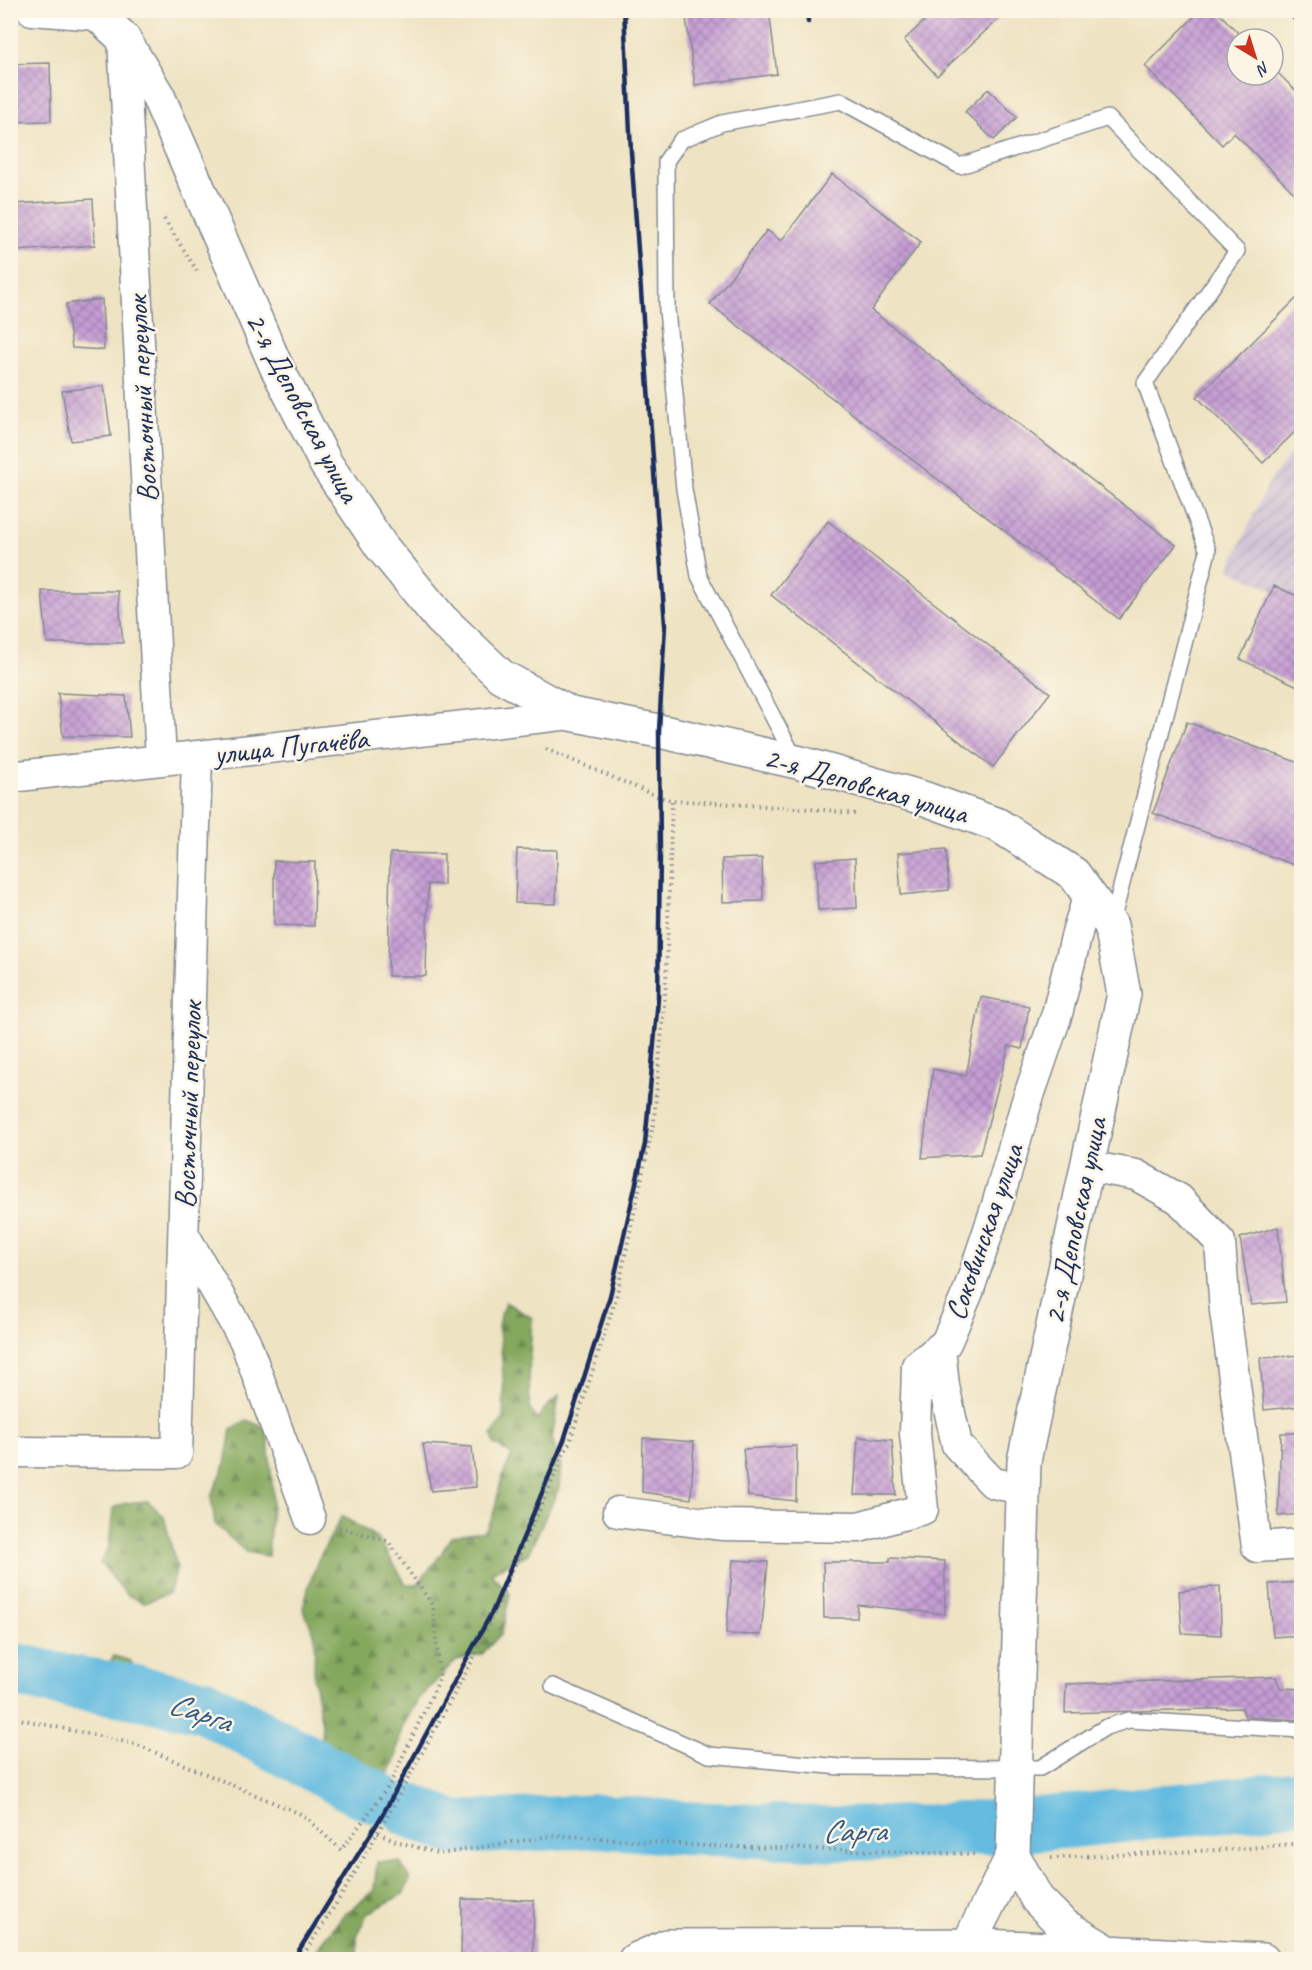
<svg xmlns="http://www.w3.org/2000/svg" width="1312" height="1970" font-family="Caveat,sans-serif">
<style>
.industrial{fill:url(#industrial-furrows)}
.forest{fill:url(#forest-firs);stroke:#506c5e;stroke-width:1.5}
.lines{fill:none;stroke-linecap:round;stroke-linejoin:round}
.river{stroke:#63bbe0;stroke-width:54}
.building{fill:url(#building-cross-hatch)}
.service-casing{stroke:#848990;stroke-width:18}
.minor-casing{stroke:#848990;stroke-width:33}
.tertiary-casing{stroke:#848990;stroke-width:36}
.path{stroke:#848990;stroke-width:4;stroke-dasharray:1.5 4.5;stroke-linecap:butt}
.service{stroke:#fff;stroke-width:15}
.minor{stroke:#fff;stroke-width:30}
.tertiary{stroke:#fff;stroke-width:33}
.rail{stroke:#1b2f5e;stroke-width:4.5}
.labels{text-anchor:middle;dominant-baseline:central;stroke-width:5;stroke-linejoin:round;paint-order:stroke}
.street-label{font-size:30px;fill:#1b2f5e;stroke:#fcf5e5}
.water-label{font-size:32px;font-style:italic;fill:#315985;stroke:#fcf5e5}
</style>
<defs>
<pattern id="industrial-furrows" width="10" height="10" patternUnits="userSpaceOnUse" patternTransform="scale(1.5)"><rect width="10" height="10" fill="#ccbfd4"/><path d="M-1 1l2-2M0 10L10 0M9 11l2-2" fill="none" stroke="#afa4b8"/></pattern>
<pattern id="forest-firs" width="22" height="20" patternUnits="userSpaceOnUse" patternTransform="scale(1.5)"><rect width="22" height="20" fill="#84a85d"/><path d="M5 1l3.5 6h-7zM16 11l3.5 6h-7z" fill="#6b8950"/></pattern>
<pattern id="building-cross-hatch" width="8" height="8" patternUnits="userSpaceOnUse" patternTransform="scale(1.5)"><rect width="8" height="8" fill="#c59dd4"/><path d="M0 0l8 8M0 8l8-8" fill="none" stroke="#9f80af"/></pattern>
</defs>
<rect width="100%" height="100%" fill="#fcf5e5"/>
<filter id="ink" filterUnits="userSpaceOnUse"><feTurbulence type="fractalNoise" baseFrequency=".0167" numOctaves="2"/><feDisplacementMap in="SourceGraphic" scale="12" xChannelSelector="R" yChannelSelector="G"/><feConvolveMatrix kernelMatrix="1 2 1 2 8 2 1 2 1" color-interpolation-filters="sRGB"/></filter>
<filter id="wash" filterUnits="userSpaceOnUse"><feTurbulence type="fractalNoise" baseFrequency=".008" numOctaves="4" result="noise"/><feDisplacementMap in="SourceGraphic" scale="24" xChannelSelector="R" yChannelSelector="G"/><feGaussianBlur stdDeviation="1.35" result="paint"/><feColorMatrix in="noise" values="0 0 0 0 0 0 0 0 0 0 0 0 0 0 0 0 0 1.4 0 .05"/><feComposite in="paint" operator="in"/></filter>
<g filter="url(#wash)">
<rect width="100%" height="100%" fill="#eee3c2"/>
<path class="industrial" d="M 1301,439 L 1301,603 L 1229,569 L 1269,482 Z"/>
<path class="forest" d="M 505,1302 L 532,1318 L 529,1373 L 530,1409 L 537,1420 L 544,1409 L 559,1396 L 552,1439 L 561,1466 L 559,1488 L 528,1554 L 491,1573 L 510,1594 L 502,1633 L 482,1654 L 457,1660 L 419,1698 L 402,1728 L 396,1757 L 381,1790 L 366,1797 L 339,1788 L 318,1777 L 322,1725 L 314,1679 L 315,1636 L 303,1608 L 309,1585 L 318,1560 L 342,1516 L 378,1538 L 406,1584 L 418,1584 L 441,1554 L 451,1537 L 485,1531 L 493,1516 L 502,1477 L 512,1455 L 494,1444 L 492,1435 L 503,1419 L 504,1393 L 501,1345 L 498,1325 Z
M 247,1420 L 267,1429 L 273,1493 L 268,1556 L 246,1552 L 215,1524 L 211,1497 L 225,1465 L 231,1429 Z
M 148,1501 L 164,1517 L 177,1568 L 169,1593 L 143,1603 L 127,1595 L 100,1563 L 109,1547 L 113,1508 L 126,1503 Z
M 114,1656 L 131,1661 L 139,1683 L 128,1702 L 107,1697 L 105,1670 Z
M 377,1862 L 400,1862 L 410,1879 L 403,1894 L 367,1914 L 357,1937 L 357,1959 L 309,1959 L 342,1917 L 374,1890 Z"/>
<g class="lines">
<path class="river" d="M 10,1669 L 70,1682 L 130,1691 L 204,1706 L 362,1791 L 376,1797
M 409,1810 L 455,1828 L 600,1821 L 684,1828 L 844,1834 L 922,1832 L 1074,1821 L 1302,1797"/>
</g>
<g id="blocks">
<path class="building" d="M 685,10 L 769,10 L 777,74 L 695,85 Z
M 936,10 L 1008,10 L 937,76 L 904,40 Z
M 1201,10 L 1216,10 L 1244,39 L 1237,39 L 1237,75 L 1273,75 L 1273,68 L 1302,97 L 1302,201 L 1234,133 L 1222,145 L 1145,66 Z
M 50,63 L 51,121 L 10,122 L 10,64 Z
M 988,89 L 1017,117 L 994,140 L 965,112 Z
M 832,174 L 921,242 L 871,310 L 1176,545 L 1119,619 L 710,304 L 767,230 L 781,241 Z
M 93,199 L 95,245 L 17,251 L 14,204 Z
M 1302,293 L 1302,425 L 1263,463 L 1197,397 Z
M 102,299 L 104,350 L 72,348 L 66,304 Z
M 104,386 L 111,436 L 71,441 L 62,391 Z
M 828,521 L 1050,693 L 993,767 L 771,595 Z
M 1274,586 L 1302,598 L 1302,688 L 1240,659 Z
M 42,591 L 118,591 L 123,643 L 47,643 Z
M 58,693 L 126,696 L 130,737 L 63,736 Z
M 1187,722 L 1302,764 L 1302,868 L 1153,813 Z
M 517,849 L 557,850 L 556,904 L 515,903 Z
M 946,849 L 949,890 L 901,895 L 898,853 Z
M 390,853 L 444,854 L 444,885 L 428,884 L 426,976 L 388,976 Z
M 762,858 L 763,901 L 723,902 L 722,859 Z
M 855,858 L 857,908 L 818,910 L 816,861 Z
M 274,861 L 315,862 L 314,926 L 274,925 Z
M 981,997 L 1029,1006 L 1022,1049 L 1009,1046 L 980,1154 L 922,1158 L 933,1069 L 966,1076 Z
M 1278,1227 L 1286,1302 L 1251,1305 L 1240,1238 Z
M 1302,1355 L 1302,1406 L 1264,1410 L 1260,1358 Z
M 1281,1433 L 1302,1433 L 1302,1514 L 1278,1516 Z
M 858,1437 L 892,1440 L 896,1495 L 854,1495 Z
M 643,1438 L 694,1442 L 691,1499 L 642,1492 Z
M 423,1444 L 472,1447 L 476,1487 L 431,1491 Z
M 797,1446 L 796,1501 L 748,1496 L 743,1449 Z
M 890,1558 L 945,1561 L 945,1614 L 858,1605 L 857,1618 L 824,1618 L 823,1562 L 890,1562 Z
M 733,1560 L 768,1562 L 761,1635 L 726,1634 Z
M 1302,1582 L 1302,1635 L 1273,1637 L 1269,1584 Z
M 1220,1586 L 1221,1635 L 1182,1633 L 1179,1591 Z
M 1276,1677 L 1280,1688 L 1302,1689 L 1302,1720 L 1245,1717 L 1242,1708 L 1065,1713 L 1066,1684 Z
M 462,1899 L 534,1900 L 533,1959 L 461,1959 Z"/>
</g>
</g>
<g filter="url(#ink)">
<use href="#blocks" fill-opacity="0" stroke="#848990" stroke-width="1.5"/>
<g class="lines">
<defs>
<path id="service" d="M 795,759 L 699,576 L 684,489 L 667,310 L 666,161 L 681,140 L 722,123 L 841,101 L 960,166 L 1108,118 L 1237,251 L 1145,383 L 1208,551 L 1112,922
M 553,1686 L 709,1755 L 841,1767 L 1040,1768 L 1106,1727 L 1129,1720 L 1302,1730"/>
<path id="minor" d="M 32,10 L 98,15
M 123,38 L 161,760
M 10,777 L 571,714
M 1087,1166 L 1136,1175 L 1179,1199 L 1220,1242 L 1225,1311 L 1257,1547 L 1302,1544
M 184,1235 L 245,1341 L 310,1519
M 940,1348 L 944,1386 L 957,1445 L 993,1483 L 1023,1489
M 10,1452 L 177,1453 L 197,756
M 618,1512 L 723,1525 L 859,1527 L 923,1509 L 915,1434 L 917,1366 L 946,1343 L 968,1292 L 997,1205 L 1026,1104 L 1057,1014 L 1078,929 L 1089,895"/>
<path id="tertiary" d="M 93,10 L 123,38 L 158,96 L 276,366 L 326,464 L 381,546 L 441,619 L 501,676 L 571,714 L 659,731 L 797,762 L 923,798 L 998,825 L 1074,874 L 1089,895 L 1111,925 L 1124,994 L 1024,1461 L 1013,1855 L 968,1945
M 1013,1855 L 1037,1899 L 1063,1925 L 1103,1949
M 635,1960 L 667,1946 L 968,1945 L 1263,1960"/>
</defs>
<use href="#service" class="service-casing"/>
<use href="#minor" class="minor-casing"/>
<use href="#tertiary" class="tertiary-casing"/>
<path class="path" d="M 164,219 L 199,274
M 546,749 L 659,797 L 672,800 L 825,810 L 855,814
M 10,1717 L 135,1744 L 303,1815 L 341,1850 L 389,1786 L 440,1678 L 433,1606 L 388,1541 L 338,1527
M 378,1833 L 396,1841 L 440,1854 L 556,1835 L 707,1846 L 977,1854
M 1051,1858 L 1239,1849 L 1302,1843
M 300,1960 L 346,1888 L 392,1808 L 472,1661 L 570,1441 L 616,1298 L 654,1120 L 666,982 L 672,800"/>
<use href="#service" class="service"/>
<use href="#minor" class="minor"/>
<use href="#tertiary" class="tertiary"/>
<path class="rail" d="M 807,10 L 808,22
M 1287,10 L 1302,27
M 293,1960 L 383,1814 L 493,1610 L 564,1440 L 610,1296 L 645,1144 L 658,999 L 660,854 L 659,731 L 665,625 L 631,152 L 624,10"/>
</g>
</g>
<g class="labels">
<g class="street-label">
<text transform="translate(142 399) rotate(-93)">Восточный переулок</text>
<text transform="translate(303 407) rotate(62)">2-я Деповская улица</text>
<text transform="translate(291 746) rotate(-6)">улица Пугачёва</text>
<text transform="translate(866 785) rotate(16)">2-я Деповская улица</text>
<text transform="translate(188 1105) rotate(-88)">Восточный переулок</text>
<text transform="translate(1075 1221) rotate(-78)">2-я Деповская улица</text>
<text transform="translate(984 1232) rotate(-71)">Соковинская улица</text>
</g>
<g class="water-label">
<text transform="translate(200 1712) rotate(19)">Сарга</text>
<text transform="translate(854 1831) rotate(-1)">Сарга</text>
</g>
</g>
<rect width="1312" height="1970" fill="none" stroke="#fcf5e5" stroke-width="36"/>
<g transform="translate(1255 57) rotate(142)"><circle r="28" fill="#fcf5e5" stroke="#a2a6af" stroke-width="1.5"/>
<path d="M0-4.5L10 22L0 15L-10 22Z" fill="#c8321e"/>
<text y="-9" font-size="16" font-weight="bold" text-anchor="middle" fill="#1b2f5e">N</text>
</g>
</svg>
